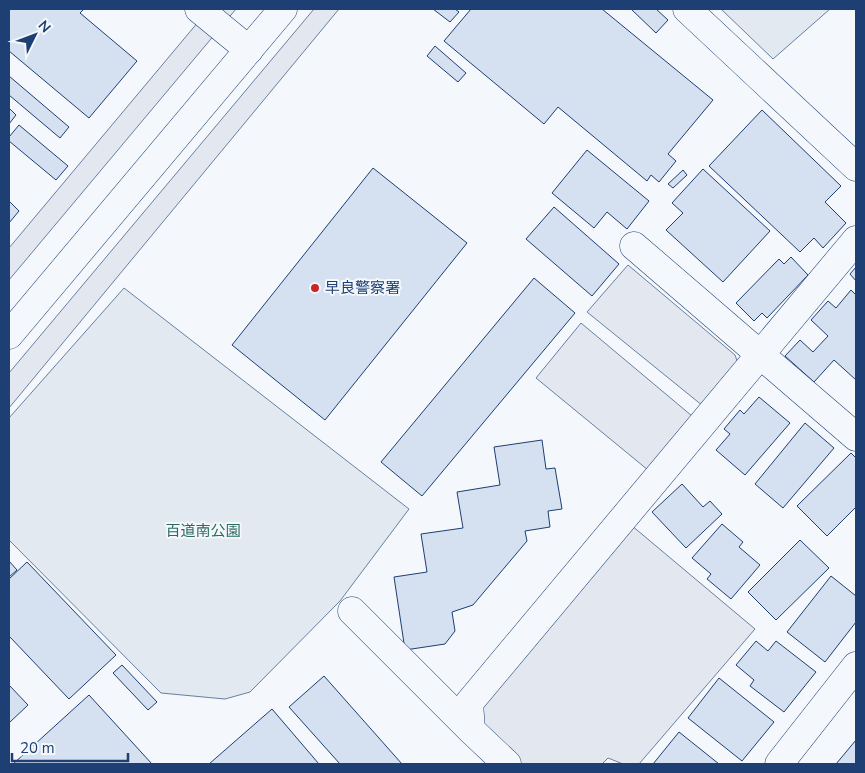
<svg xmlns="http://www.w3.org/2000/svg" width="865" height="773" font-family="'Nunito Sans','Noto Sans JP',sans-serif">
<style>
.green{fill:#e3e9f0;stroke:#687fa3}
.parking{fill:#e3e8f0;stroke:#687fa3}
.building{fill:#d5e0f0;stroke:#1d3f73}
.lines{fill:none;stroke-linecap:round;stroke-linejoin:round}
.minor-casing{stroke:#1d3f73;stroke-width:29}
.tertiary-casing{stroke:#1d3f73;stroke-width:29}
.minor{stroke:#f4f7fb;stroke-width:28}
.tertiary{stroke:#f4f7fb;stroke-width:28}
.poi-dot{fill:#c62828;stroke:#f4f7fb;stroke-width:2}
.labels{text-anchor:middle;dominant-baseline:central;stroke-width:4;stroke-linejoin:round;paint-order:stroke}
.poi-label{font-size:15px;fill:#1d3f73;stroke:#f4f7fb;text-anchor:start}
.park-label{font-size:15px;fill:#2c6c60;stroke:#f4f7fb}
</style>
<rect width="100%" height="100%" fill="#f4f7fb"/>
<path class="green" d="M 721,9 L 830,9 L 773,59 Z
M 124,288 L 409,509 L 340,601 L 250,692 L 225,699 L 161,693 L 9,540 L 9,418 Z"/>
<path class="parking" d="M 209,9 L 236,9 L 9,280 L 9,248 Z
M 314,9 L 339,9 L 9,408 L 9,373 Z
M 628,265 L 735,355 L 739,366 L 703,406 L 587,312 Z
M 581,323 L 692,416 L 648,470 L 536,378 Z
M 631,525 L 755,629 L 639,764 L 623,764 L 608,758 L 602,764 L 518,764 L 488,736 L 480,709 Z"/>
<path class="building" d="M 9,9 L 84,9 L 80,13 L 137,61 L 89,118 L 9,51 Z
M 433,9 L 455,9 L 459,12 L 450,22 Z
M 471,9 L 602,9 L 713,100 L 668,154 L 676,161 L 659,182 L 651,175 L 647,181 L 558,107 L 544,124 L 444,41 Z
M 631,9 L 656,9 L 668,20 L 656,33 Z
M 435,46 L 466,73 L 458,82 L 427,56 Z
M 9,76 L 69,127 L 60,138 L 9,95 Z
M 9,108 L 16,115 L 9,124 Z
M 762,110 L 841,186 L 825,202 L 846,223 L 823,248 L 814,238 L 800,252 L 709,166 Z
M 19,125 L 68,166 L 56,180 L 9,141 L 9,137 Z
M 587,150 L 649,201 L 627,229 L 607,212 L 594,228 L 552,193 Z
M 373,168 L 467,243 L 325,420 L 232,345 Z
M 703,169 L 770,231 L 723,282 L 666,230 L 683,213 L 672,203 Z
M 683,170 L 687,175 L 673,188 L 668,184 Z
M 9,201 L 19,211 L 9,223 Z
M 554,207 L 619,264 L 592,296 L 526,239 Z
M 791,257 L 808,275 L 767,318 L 762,313 L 754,321 L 736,303 L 779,259 L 784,264 Z
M 856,267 L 856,281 L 850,274 Z
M 534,278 L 575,313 L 422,496 L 381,462 Z
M 851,290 L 856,295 L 856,380 L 834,360 L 814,382 L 785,356 L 800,340 L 813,352 L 828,336 L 811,320 L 828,301 L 836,308 Z
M 759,397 L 790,423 L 745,475 L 716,450 L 730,434 L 724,429 L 740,410 L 744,414 Z
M 805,423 L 834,448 L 783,508 L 755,484 Z
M 542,440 L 546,469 L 555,468 L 562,509 L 548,511 L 550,527 L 525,531 L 527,541 L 473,605 L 452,612 L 455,631 L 445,644 L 405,650 L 394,577 L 427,572 L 421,534 L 463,528 L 457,492 L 500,485 L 494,447 Z
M 851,453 L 856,458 L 856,507 L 827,536 L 797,506 Z
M 682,484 L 703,507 L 710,501 L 722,514 L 686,548 L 652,512 Z
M 722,524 L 743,542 L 739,547 L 760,565 L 731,599 L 707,579 L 711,574 L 692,558 Z
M 800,540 L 829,568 L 776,620 L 748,592 Z
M 9,561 L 17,570 L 9,577 Z
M 27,562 L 116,655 L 69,699 L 9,636 L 9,579 Z
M 831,576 L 856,596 L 856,622 L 825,662 L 787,632 Z
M 756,641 L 768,651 L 776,641 L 816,672 L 784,712 L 750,686 L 754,680 L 736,665 Z
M 122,665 L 157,702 L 148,710 L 113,673 Z
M 324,676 L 402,764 L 340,764 L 289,707 Z
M 719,678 L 774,722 L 742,761 L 688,718 Z
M 9,685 L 28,705 L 9,723 Z
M 89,695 L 152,764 L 13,764 Z
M 272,709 L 319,764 L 209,764 Z
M 679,732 L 719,764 L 653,764 Z
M 856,740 L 856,764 L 836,764 Z"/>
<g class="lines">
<defs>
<path id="minor" d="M 199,9 L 249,50
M 687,9 L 856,167
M 634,246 L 856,437
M 352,611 L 471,730
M 507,764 L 471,730 L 469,703 L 856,240
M 779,764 L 856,666"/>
<path id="tertiary" d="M 9,335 L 283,9"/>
</defs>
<use href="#minor" class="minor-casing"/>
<use href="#tertiary" class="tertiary-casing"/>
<use href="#minor" class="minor"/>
<use href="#tertiary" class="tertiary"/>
</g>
<circle class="poi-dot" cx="315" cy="288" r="5"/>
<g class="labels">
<g class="poi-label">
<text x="325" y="288">早良警察署</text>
</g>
<g class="park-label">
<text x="203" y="531">百道南公園</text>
</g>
</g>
<rect width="865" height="773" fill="none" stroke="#1d3f73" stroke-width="20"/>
<g transform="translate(35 35) rotate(48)" stroke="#f4f7fb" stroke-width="4" paint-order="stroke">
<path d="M0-4L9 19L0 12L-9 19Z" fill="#1d3f73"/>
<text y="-8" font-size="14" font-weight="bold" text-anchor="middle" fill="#1d3f73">N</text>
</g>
<path d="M12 753v8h116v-8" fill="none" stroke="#1d3f73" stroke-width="2.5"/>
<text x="20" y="753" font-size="15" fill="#1d3f73" stroke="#f4f7fb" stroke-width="4" paint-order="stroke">20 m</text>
</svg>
